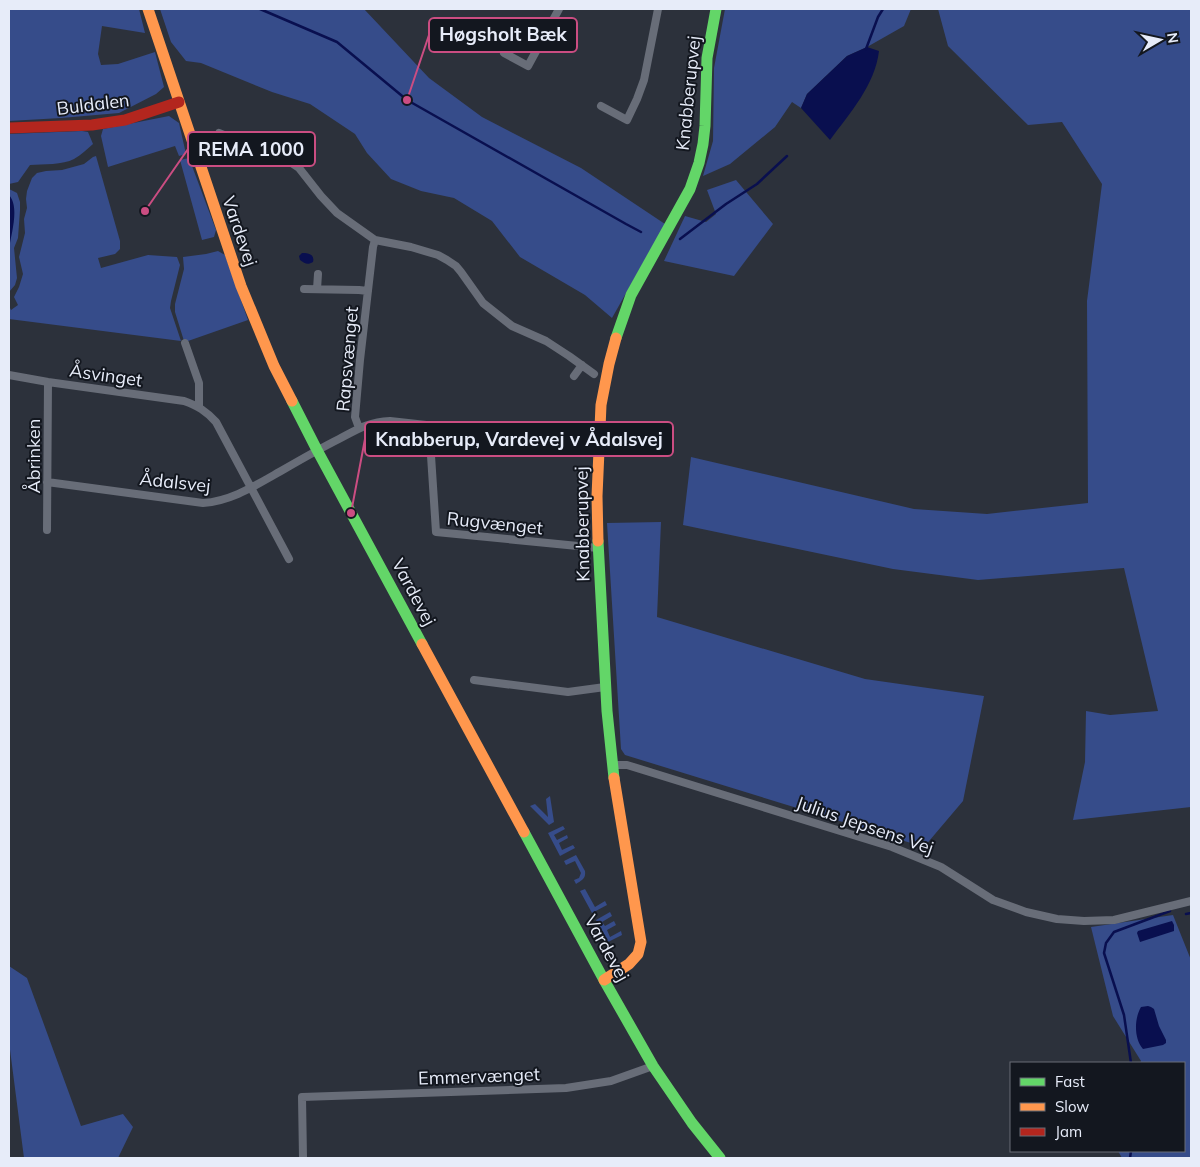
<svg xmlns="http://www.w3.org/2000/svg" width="1200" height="1167" font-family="Mulish,sans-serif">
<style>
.green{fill:#364c8a}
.water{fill:#090f4f}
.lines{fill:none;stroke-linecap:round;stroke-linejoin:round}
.stream{stroke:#090f4f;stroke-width:2.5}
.street{stroke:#686d78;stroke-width:8}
.fast{stroke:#63d668;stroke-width:11}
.slow{stroke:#ff974d;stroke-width:11}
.jam{stroke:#b3261e;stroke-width:11}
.labels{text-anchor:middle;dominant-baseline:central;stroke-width:4;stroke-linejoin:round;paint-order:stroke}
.street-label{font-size:18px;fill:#e7ecf9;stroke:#13171f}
.leader{fill:none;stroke:#cb4d82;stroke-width:2}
.callout-dot{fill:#cb4d82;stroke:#13171f;stroke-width:2}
.callout{fill:#13171f;stroke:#cb4d82;stroke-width:2}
.callout-label{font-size:19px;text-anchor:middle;font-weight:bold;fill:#e7ecf9}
</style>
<rect width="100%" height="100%" fill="#2c313b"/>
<path class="green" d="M 9,9 L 139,9 L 145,33 L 102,26 L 98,54 L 101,65 L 118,64 L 155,52 L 164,87 L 156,94 L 119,113 L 61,118 L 9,121 Z
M 160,9 L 364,9 L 429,78 L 482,117 L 581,168 L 665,224 L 612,318 L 585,295 L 520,257 L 492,221 L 454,198 L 421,191 L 391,179 L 367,153 L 355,134 L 310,104 L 272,92 L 201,63 L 186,61 L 171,42 Z
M 725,9 L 911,9 L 904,26 L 867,47 L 847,56 L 807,94 L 801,108 L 792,102 L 775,127 L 730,164 L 703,176 L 713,141 L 714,68 Z
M 938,9 L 1191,9 L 1191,807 L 1073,820 L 1085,762 L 1086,711 L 1110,715 L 1158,711 L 1124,568 L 978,580 L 893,569 L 683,525 L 691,457 L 914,509 L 987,514 L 1088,503 L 1087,301 L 1102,184 L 1062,122 L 1028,125 L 948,46 Z
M 169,116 L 179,123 L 186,154 L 179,156 L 175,146 L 108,167 L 101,136 L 103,129 Z
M 82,131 L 88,132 L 93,144 C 87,149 81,155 74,159 C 63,165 43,164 30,165 L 18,182 L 9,184 L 9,134 Z
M 96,156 L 120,241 L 120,249 L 115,254 L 98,258 L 101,268 L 148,255 L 177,257 L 180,265 L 171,301 L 170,308 L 181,341 L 9,319 L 9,306 L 11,310 L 18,305 L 14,297 L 19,287 L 23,274 L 19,257 L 25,233 L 24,219 L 27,208 L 26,199 L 27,191 L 32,178 L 37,173 L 46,171 L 62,170 L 84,164 L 93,157 Z
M 189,158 L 216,230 L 214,237 L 202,240 L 180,160 Z
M 736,180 L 773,224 L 734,276 L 664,261 L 685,216 L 706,222 L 716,214 L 707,190 Z
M 9,188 L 9,189 L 17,193 L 20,202 L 20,210 L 18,238 L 14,248 L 17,278 L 15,285 L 9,292 Z
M 218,251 L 225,255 L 248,320 L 188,341 L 184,341 L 175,312 L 175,304 L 184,269 L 183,257 L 206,254 Z
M 661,522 L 657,617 L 865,679 L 984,696 L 963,801 L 924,847 L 625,755 L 621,749 L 607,523 Z
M 550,796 L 554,822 L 549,825 L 530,806 L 535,804 L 548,817 L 546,799 Z
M 563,826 L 565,829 L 554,835 L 557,840 L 567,835 L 568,838 L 559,843 L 562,850 L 573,845 L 575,848 L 560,856 L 548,833 Z
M 576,855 L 585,871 C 586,879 582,880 576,884 L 574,880 L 579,878 L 581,873 L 575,861 L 566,865 L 564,861 Z
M 585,889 L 595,907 L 605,901 L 607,905 L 592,913 L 580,891 Z
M 610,912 L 612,916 L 602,922 L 605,926 L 614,921 L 616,925 L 607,930 L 610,937 L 621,931 L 622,935 L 608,942 L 596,920 Z
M 1173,915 L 1191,960 L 1191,1158 L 1122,1158 L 1118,1151 L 1184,1151 L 1184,1063 L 1140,1063 L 1141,1061 L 1113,1016 L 1091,927 Z
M 9,966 L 27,978 L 81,1126 L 123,1114 L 133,1127 L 118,1158 L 24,1158 L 9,1042 Z"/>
<path class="water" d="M 867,47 L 879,51 C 875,85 850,113 830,140 L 801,108 L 807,94 L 847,56 Z
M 9,195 C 20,207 11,234 9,249 Z
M 302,253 C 308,253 315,254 313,262 C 308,265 305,264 300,260 L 299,256 Z
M 1172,921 L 1174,925 L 1174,931 L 1140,942 L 1137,933 L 1138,931 Z
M 1148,1006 L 1151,1007 L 1154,1009 L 1159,1026 L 1166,1040 L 1166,1043 L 1163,1045 L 1143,1049 C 1134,1039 1134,1019 1141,1007 Z"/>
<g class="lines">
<path class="stream" d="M 260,9 L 337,42 L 407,100 L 626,224 L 641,232
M 866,49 L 878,17 L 883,9
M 680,239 L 726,204 L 757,184 L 787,156
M 1186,914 L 1191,913
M 1131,1063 L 1124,1015 L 1104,953 L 1106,943 L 1114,932 L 1170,911
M 1130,1158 L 1131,1151"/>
<path class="street" d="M 504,53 L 528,66 L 559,9
M 601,106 L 627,120 L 637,99 L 644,80 L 658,9
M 219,133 L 290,162 L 299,168 L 321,196 L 337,213 L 375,240 L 411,247 L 438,255 L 447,260 L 456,266 L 461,272 L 483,303 L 512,326 L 546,341 L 569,356 L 594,374
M 304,289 L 359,290 L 368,291
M 317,289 L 318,274
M 185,343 L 199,383 L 199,407
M 9,375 L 48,382 L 184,401 C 198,406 206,411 216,422 L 289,559
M 574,376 L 582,365
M 429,425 L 436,532 L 598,548
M 359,428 L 355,417 L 360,360 L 373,247 L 375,240
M 47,482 L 203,503 C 232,501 256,485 281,471 C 300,460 319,449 339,439 C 358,429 368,422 390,421 L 598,444
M 47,530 L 48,382
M 474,680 L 568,692 L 605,687
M 612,765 L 627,765 L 892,847 L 941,867 L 993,900 L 1026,912 L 1057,919 L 1084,921 L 1114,920 L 1191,901
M 303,1158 L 302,1097 L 566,1088 L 611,1081 L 653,1066"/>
<path class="fast" d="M 616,338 L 631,295 L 690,189 L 699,163 L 703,144 L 705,126 L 707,58 L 716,9
M 292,401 L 317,450 L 422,644
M 598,541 L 607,711 L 614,778
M 524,832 L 604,980 L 653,1066 L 692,1123 L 720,1158"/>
<path class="slow" d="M 148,9 L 241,286 L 274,366 L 292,401
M 598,541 L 597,496 L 601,405 L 609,364 L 616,338
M 422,644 L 524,832
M 604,980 L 629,964 L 638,954 L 641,942 L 614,778"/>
<path class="jam" d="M 9,128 L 92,125 L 125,120 L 179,102"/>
</g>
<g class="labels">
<g class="street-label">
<text transform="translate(688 93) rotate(-84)">Knabberupvej</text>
<text transform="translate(93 104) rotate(-7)">Buldalen</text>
<text transform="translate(240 231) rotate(71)">Vardevej</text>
<text transform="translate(347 359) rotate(-85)">Rapsvænget</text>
<text transform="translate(106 375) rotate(8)">Åsvinget</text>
<text transform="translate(33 456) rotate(-90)">Åbrinken</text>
<text transform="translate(175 482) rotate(6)">Ådalsvej</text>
<text transform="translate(495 523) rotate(6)">Rugvænget</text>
<text transform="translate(582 524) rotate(-91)">Knabberupvej</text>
<text transform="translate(414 592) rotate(62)">Vardevej</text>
<text transform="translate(865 825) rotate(19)">Julius Jepsens Vej</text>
<text transform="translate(607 948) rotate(61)">Vardevej</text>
<text transform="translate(479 1076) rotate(-2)">Emmervænget</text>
</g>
</g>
<path class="leader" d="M407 100L429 35M145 211L188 149M351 513L365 439"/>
<g class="callout-dot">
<circle cx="407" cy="100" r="5"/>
<circle cx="145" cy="211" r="5"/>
<circle cx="351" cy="513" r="5"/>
</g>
<g class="callout">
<rect x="429" y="18" width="148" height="34" rx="5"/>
<rect x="188" y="132" width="127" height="34" rx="5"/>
<rect x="365" y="422" width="308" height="34" rx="5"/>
</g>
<g class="callout-label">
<text x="503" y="41">Høgsholt Bæk</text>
<text x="251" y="156">REMA 1000</text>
<text x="519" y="446">Knabberup, Vardevej v Ådalsvej</text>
</g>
<rect width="1200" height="1167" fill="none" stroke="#e7ecf9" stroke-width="20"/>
<rect x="1010" y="1062" width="175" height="90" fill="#13171f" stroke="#686c76"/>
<rect x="1020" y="1078" width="25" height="8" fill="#63d668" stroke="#686c76"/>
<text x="1055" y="1087" font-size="15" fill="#e7ecf9">Fast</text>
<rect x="1020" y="1103" width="25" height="8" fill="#ff974d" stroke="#686c76"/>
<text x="1055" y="1112" font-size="15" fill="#e7ecf9">Slow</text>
<rect x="1020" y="1128" width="25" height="8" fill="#b3261e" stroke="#686c76"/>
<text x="1055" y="1137" font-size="15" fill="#e7ecf9">Jam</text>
<g transform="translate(1160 40) rotate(81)" stroke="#13171f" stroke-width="4" paint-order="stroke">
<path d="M0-4L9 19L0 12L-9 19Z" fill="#e7ecf9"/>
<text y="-8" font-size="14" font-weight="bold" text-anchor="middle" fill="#e7ecf9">N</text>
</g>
</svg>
